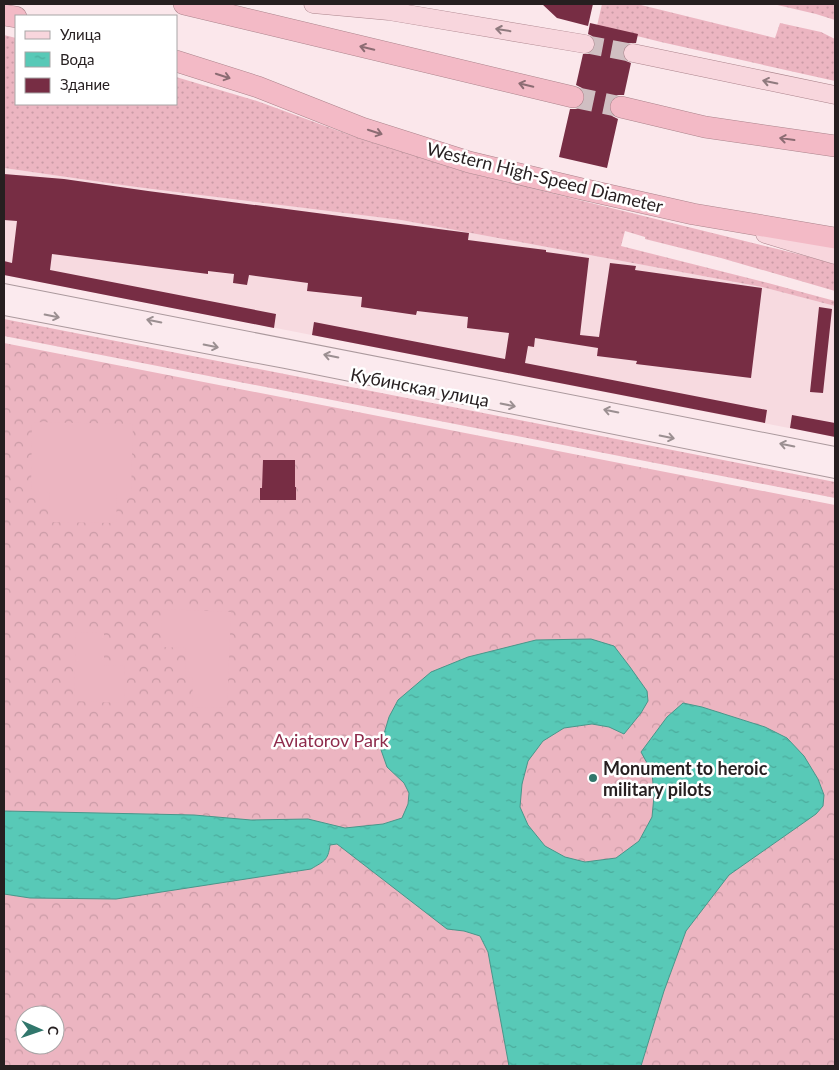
<svg xmlns="http://www.w3.org/2000/svg" width="839" height="1070" font-family="Lato,sans-serif">
<style>
.built{fill:#f7dae0}
.grass{fill:url(#grass-dots)}
.forest{fill:url(#forest-crowns);fill-rule:evenodd}
.pitch{fill:#ecb5c1}
.water{fill:url(#water-ripples);stroke:#49968a}
.building{fill:#772d44}
.lines{fill:none;stroke-linecap:round;stroke-linejoin:round}
.primary-tunnel{stroke:#d0bfc2;stroke-width:18;stroke-dasharray:18 9;stroke-linecap:butt}
.motorway-tunnel{stroke:#d0bfc2;stroke-width:21;stroke-dasharray:21 11;stroke-linecap:butt}
.secondary-casing{stroke:#ab999d;stroke-width:18}
.primary-casing{stroke:#ab848c;stroke-width:19}
.motorway-casing{stroke:#ab848c;stroke-width:22}
.secondary{stroke:#fbeaee;stroke-width:16}
.primary{stroke:#f8d6dd;stroke-width:18}
.motorway{stroke:#f3bac6;stroke-width:21}
.oneway{stroke:#8f7a7e}
.oneway2{stroke:#8c6c73}
.oneway3{stroke:#9b8f91}
.poi-dot{fill:#31776c;stroke:#fff;stroke-width:2}
.labels{text-anchor:middle;dominant-baseline:central;stroke-width:5;stroke-linejoin:round;paint-order:stroke}
.street-label{font-size:18px;fill:#261f20;stroke:#fff}
.park-label{font-size:18px;fill:#8e2b4c;stroke:#fff}
.poi-label{font-size:18px;font-weight:bold;fill:#261f20;stroke:#fff;text-anchor:start}
</style>
<defs>
<pattern id="grass-dots" width="8" height="8" patternUnits="userSpaceOnUse" patternTransform="scale(1.25)"><rect width="8" height="8" fill="#ecb5c1"/><path d="M2 2h.1M6 6h.1" fill="none" stroke="#ca9ba6" stroke-width="1.8" stroke-linecap="round"/></pattern>
<pattern id="forest-crowns" width="20" height="18" patternUnits="userSpaceOnUse" patternTransform="scale(1.25)"><rect width="20" height="18" fill="#ecb5c1"/><path d="M2 6a3 3 0 1 1 6 0M12 15a3 3 0 1 1 6 0" fill="none" stroke="#ca9ba6"/></pattern>
<pattern id="water-ripples" width="26" height="14" patternUnits="userSpaceOnUse" patternTransform="scale(1.25)"><rect width="26" height="14" fill="#58c9b7"/><path d="M2 4q2-2 4 0t4 0M15 11q2-2 4 0t4 0" fill="none" stroke="#4cac9d"/></pattern>
</defs>
<rect width="100%" height="100%" fill="#fbe7eb"/>
<path class="built" d="M 4,168 L 136,187 L 401,220 L 762,287 L 835,306 L 835,437 L 4,275 Z"/>
<path class="grass" d="M 602,4 L 637,4 L 775,38 L 780,23 L 821,32 L 835,39 L 835,81 L 661,42 L 597,26 Z
M 773,4 L 835,4 L 835,20 L 816,14 Z
M 4,35 L 16,38 L 16,104 L 176,104 L 176,77 L 257,101 L 358,138 L 465,172 L 814,258 L 835,264 L 835,291 L 721,258 L 645,239 L 645,237 L 625,231 L 621,246 L 768,283 L 835,301 L 835,306 L 762,287 L 401,220 L 136,187 L 4,168 Z
M 4,319 L 835,482 L 835,498 L 4,336 Z"/>
<path class="forest" d="M 4,343 L 835,505 L 835,1066 L 4,1066 ZM 25,1015 L 55,1015 L 55,1045 L 25,1045 Z"/>
<path class="pitch" d="M 32,422 L 133,424 L 131,494 L 117,494 L 116,523 L 49,522 L 50,492 L 31,492 Z
M 162,609 L 231,612 L 227,708 L 192,707 L 193,678 L 185,677 L 186,648 L 161,647 Z
M 76,632 L 104,633 L 104,665 L 125,666 L 124,703 L 74,701 Z"/>
<path class="water" d="M 591,639 L 614,646 L 630,667 L 647,691 L 648,701 L 641,713 L 624,734 L 609,727 L 592,724 L 564,728 L 543,741 L 528,761 L 522,784 L 520,807 L 528,825 L 545,846 L 565,857 L 585,862 L 616,858 L 639,841 L 652,817 L 654,796 L 652,772 L 641,752 L 667,717 L 683,703 L 702,707 L 765,727 L 787,738 L 804,756 L 818,779 L 824,795 L 823,806 L 816,814 L 729,875 L 686,931 L 664,991 L 641,1066 L 509,1066 L 488,952 L 480,936 L 464,931 L 447,929 L 337,844 L 330,845 C 328,861 324,861 311,869 L 116,899 L 30,898 L 4,894 L 4,811 L 194,815 L 251,820 L 308,819 L 345,828 L 383,824 L 402,818 L 408,804 L 409,793 L 404,783 L 387,767 L 380,747 L 389,717 L 398,700 L 431,672 L 468,657 L 536,640 Z"/>
<path class="building" d="M 542,4 L 593,4 L 588,26 L 557,18 Z
M 590,23 L 638,34 L 636,43 L 629,43 L 625,46 L 623,50 L 623,57 L 626,61 L 631,63 L 624,95 L 618,95 L 612,98 L 609,105 L 609,111 L 612,116 L 618,119 L 607,168 L 559,157 L 570,109 L 576,109 L 582,106 L 585,99 L 585,93 L 582,88 L 576,85 L 583,54 L 589,54 L 593,51 L 595,46 L 595,40 L 592,36 L 588,34 Z
M 4,174 L 64,179 L 148,191 L 469,233 L 468,240 L 546,250 L 546,252 L 589,258 L 580,335 L 599,337 L 610,263 L 636,266 L 635,270 L 762,288 L 751,378 L 636,364 L 637,361 L 597,356 L 598,348 L 535,338 L 534,347 L 528,346 L 525,363 L 767,410 L 765,423 L 312,335 L 314,322 L 505,359 L 509,333 L 467,328 L 468,317 L 417,311 L 416,315 L 361,307 L 362,297 L 307,291 L 308,283 L 249,275 L 247,285 L 233,283 L 234,274 L 208,271 L 208,274 L 52,254 L 50,270 L 276,314 L 274,328 L 4,275 L 4,261 L 12,263 L 17,221 L 4,220 Z
M 819,307 L 832,309 L 823,393 L 810,392 Z
M 792,415 L 835,423 L 835,437 L 790,428 Z
M 263,460 L 295,460 L 295,487 L 296,487 L 296,500 L 260,500 L 260,488 L 262,488 Z"/>
<g class="lines">
<path class="primary-tunnel" d="M 585,44 L 633,53"/>
<path class="motorway-tunnel" d="M 573,97 L 621,107"/>
<defs>
<path id="secondary" d="M 4,292 L 835,455
M 4,307 L 285,360 L 835,470"/>
<path id="primary" d="M 313,4 L 389,11 L 585,44
M 633,53 L 835,95
M 765,234 L 835,255"/>
<path id="motorway" d="M 184,4 L 573,97
M 4,15 L 16,17
M 176,61 L 258,87 L 362,128 L 469,162 L 582,189 L 693,214 L 835,238
M 621,107 L 705,127 L 835,146"/>
</defs>
<use href="#secondary" class="secondary-casing"/>
<use href="#primary" class="primary-casing"/>
<use href="#motorway" class="motorway-casing"/>
<use href="#secondary" class="secondary"/>
<use href="#primary" class="primary"/>
<use href="#motorway" class="motorway"/>
</g>
<defs><path id="oneway-shaft" d="M-6 0H5M1.5-3L5.5 0L1.5 3" fill="none" stroke-width="1.6" stroke-linecap="round" stroke-linejoin="round" transform="scale(1.25)"/></defs>
<g class="oneway">
<use href="#oneway-shaft" transform="translate(503 30) rotate(-171)"/>
<use href="#oneway-shaft" transform="translate(770 82) rotate(-168)"/>
</g>
<g class="oneway2">
<use href="#oneway-shaft" transform="translate(367 48) rotate(-167)"/>
<use href="#oneway-shaft" transform="translate(223 76) rotate(18)"/>
<use href="#oneway-shaft" transform="translate(526 85) rotate(-167)"/>
<use href="#oneway-shaft" transform="translate(375 132) rotate(18)"/>
<use href="#oneway-shaft" transform="translate(787 139) rotate(-172)"/>
</g>
<g class="oneway3">
<use href="#oneway-shaft" transform="translate(52 316) rotate(11)"/>
<use href="#oneway-shaft" transform="translate(154 321) rotate(-169)"/>
<use href="#oneway-shaft" transform="translate(211 346) rotate(11)"/>
<use href="#oneway-shaft" transform="translate(331 356) rotate(-169)"/>
<use href="#oneway-shaft" transform="translate(508 405) rotate(11)"/>
<use href="#oneway-shaft" transform="translate(611 411) rotate(-169)"/>
<use href="#oneway-shaft" transform="translate(667 437) rotate(11)"/>
<use href="#oneway-shaft" transform="translate(787 445) rotate(-169)"/>
</g>
<circle class="poi-dot" cx="593" cy="778" r="5"/>
<g class="labels">
<g class="street-label">
<text transform="translate(545 177) rotate(14)">Western High-Speed Diameter</text>
<text transform="translate(420 387) rotate(11)">Кубинская улица</text>
</g>
<g class="park-label">
<text x="331" y="740">Aviatorov Park</text>
</g>
<g class="poi-label">
<text x="603" y="768">Monument to heroic<tspan x="603" dy="21">military pilots</tspan></text>
</g>
</g>
<rect width="839" height="1070" fill="none" stroke="#261f20" stroke-width="10"/>
<rect x="15" y="15" width="162" height="90" fill="#ffffff" stroke="#a8a5a6"/>
<rect x="25" y="31" width="25" height="8" fill="#f8d6dd" stroke="#a8a5a6"/>
<text x="60" y="40" font-size="15" fill="#261f20">Улица</text>
<rect x="25" y="52" width="25" height="15" fill="url(#water-ripples)" stroke="#a8a5a6"/>
<text x="60" y="65" font-size="15" fill="#261f20">Вода</text>
<rect x="25" y="78" width="25" height="15" fill="#772d44" stroke="#a8a5a6"/>
<text x="60" y="90" font-size="15" fill="#261f20">Здание</text>
<g transform="translate(40 1030) rotate(92)"><circle r="24" fill="#ffffff" stroke="#a8a5a6"/>
<path d="M0-4L9 19L0 12L-9 19Z" fill="#31776c"/>
<text y="-8" font-size="14" font-weight="bold" text-anchor="middle" fill="#261f20">С</text>
</g>
</svg>
